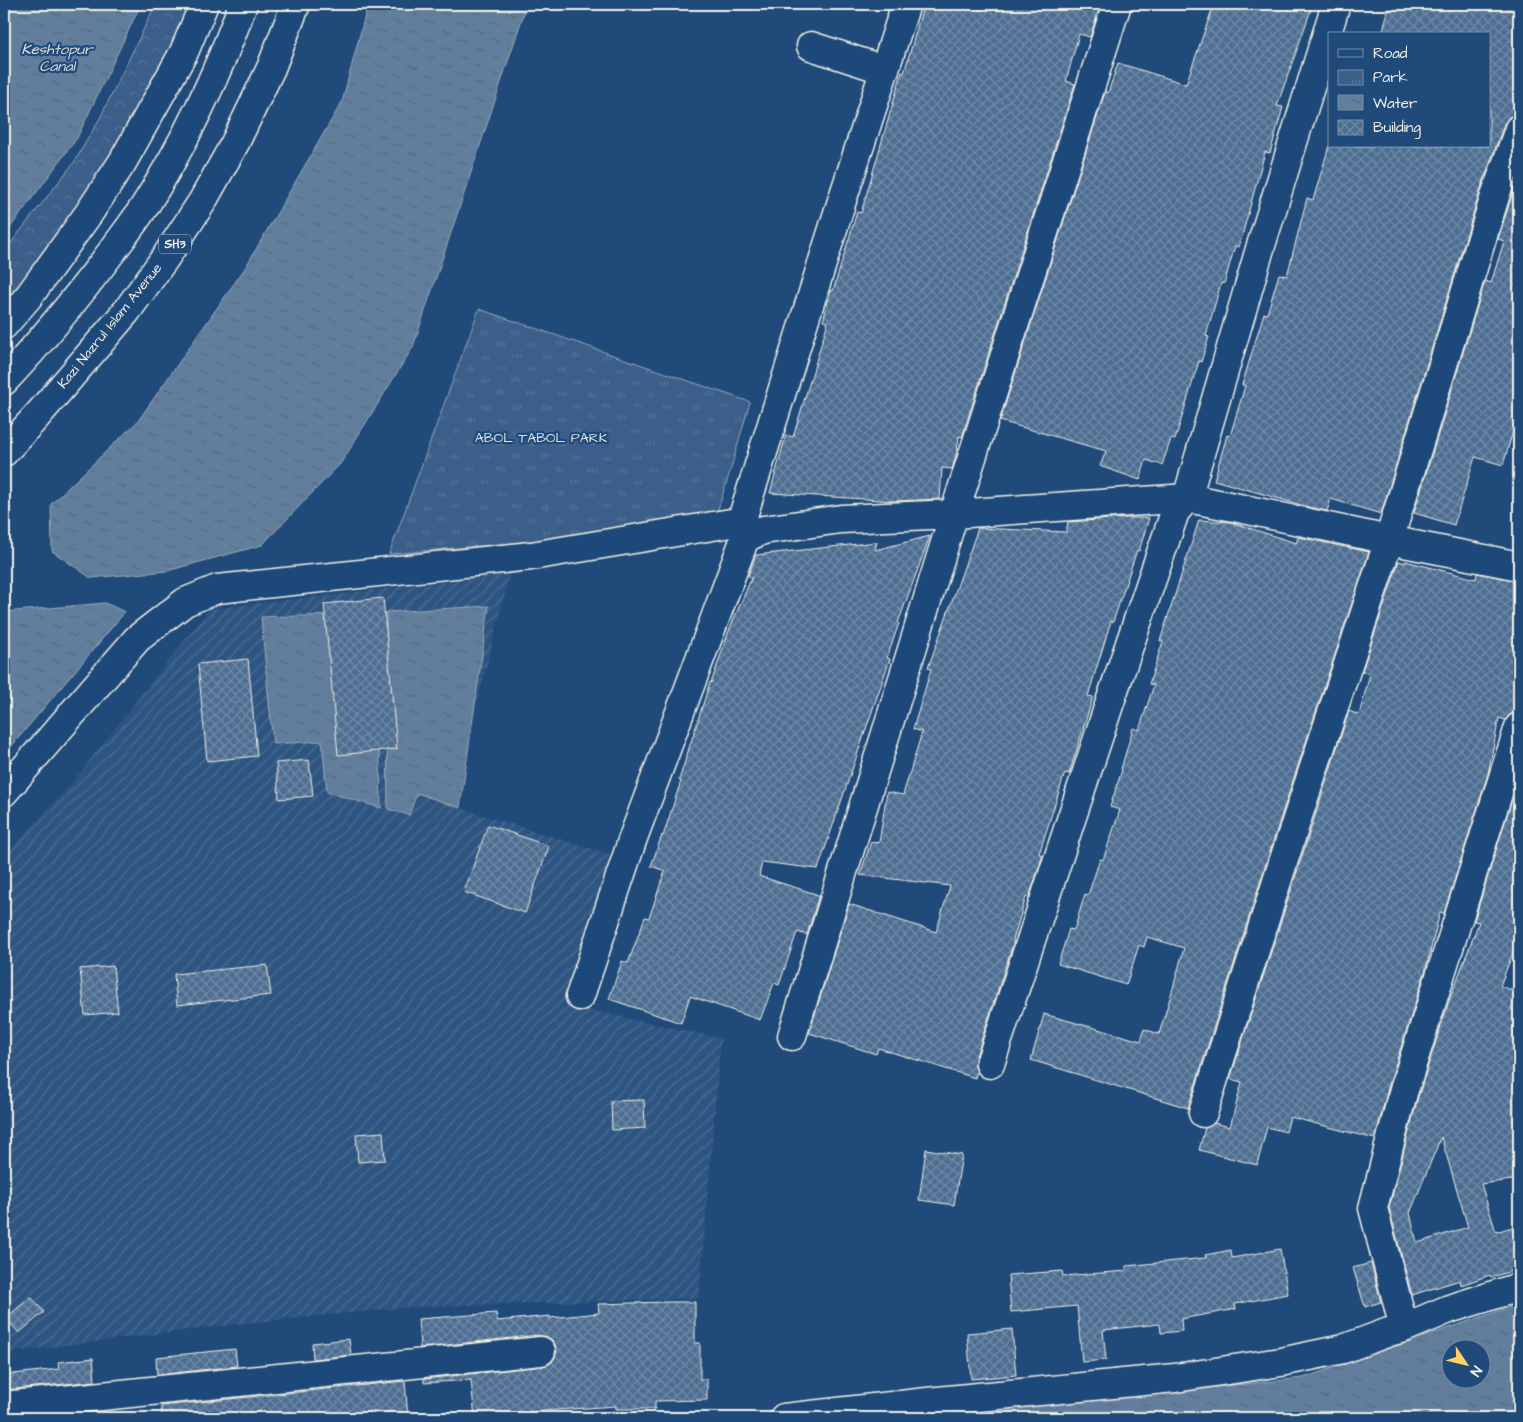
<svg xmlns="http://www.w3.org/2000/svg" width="1523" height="1422" font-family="'Architects Daughter',sans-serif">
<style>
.industrial{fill:url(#industrial-furrows)}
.forest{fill:url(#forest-crowns);stroke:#97a8b8}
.park{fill:url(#park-tufts);stroke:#97a8b8}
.water{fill:url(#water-ripples);stroke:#9cacbb;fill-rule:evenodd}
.building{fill:url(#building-cross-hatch);stroke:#f4f1e8;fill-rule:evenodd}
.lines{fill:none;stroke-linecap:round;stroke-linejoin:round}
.minor-casing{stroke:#f4f1e8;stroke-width:31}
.major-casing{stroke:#f4f1e8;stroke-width:31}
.minor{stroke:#1f4a7a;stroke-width:28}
.major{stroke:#1f4a7a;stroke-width:28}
.labels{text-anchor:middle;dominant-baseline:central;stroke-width:4.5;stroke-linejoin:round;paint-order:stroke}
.shield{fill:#1f4a7a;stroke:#b4bfc7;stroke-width:1}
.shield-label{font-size:12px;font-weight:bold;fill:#f4f1e8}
.street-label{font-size:14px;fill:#f4f1e8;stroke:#1f4a7a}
.park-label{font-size:14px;fill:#e1e2de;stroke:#1f4a7a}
.water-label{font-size:15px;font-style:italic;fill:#dee0dd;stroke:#1f4a7a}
</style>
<defs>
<pattern id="industrial-furrows" width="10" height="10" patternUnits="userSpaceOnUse" patternTransform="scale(1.25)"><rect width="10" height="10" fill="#2d5581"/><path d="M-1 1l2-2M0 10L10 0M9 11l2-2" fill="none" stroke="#4c6e93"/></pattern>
<pattern id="forest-crowns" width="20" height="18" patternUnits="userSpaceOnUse" patternTransform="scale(1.25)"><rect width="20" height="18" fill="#3a5f88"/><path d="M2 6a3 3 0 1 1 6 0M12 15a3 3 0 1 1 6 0" fill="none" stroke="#577699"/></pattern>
<pattern id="park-tufts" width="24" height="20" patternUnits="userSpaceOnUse" patternTransform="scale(1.25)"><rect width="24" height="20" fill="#3a5f88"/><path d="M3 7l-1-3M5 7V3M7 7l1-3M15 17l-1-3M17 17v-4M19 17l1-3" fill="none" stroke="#577699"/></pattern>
<pattern id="water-ripples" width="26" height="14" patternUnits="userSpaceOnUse" patternTransform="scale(1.25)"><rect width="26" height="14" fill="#627e9d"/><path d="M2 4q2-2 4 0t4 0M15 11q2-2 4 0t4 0" fill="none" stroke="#58687a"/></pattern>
<pattern id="building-cross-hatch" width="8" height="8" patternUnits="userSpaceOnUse" patternTransform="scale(1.25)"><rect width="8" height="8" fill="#4d6e92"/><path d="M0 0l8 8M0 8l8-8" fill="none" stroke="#708aa6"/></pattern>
</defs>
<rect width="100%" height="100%" fill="#1f4a7a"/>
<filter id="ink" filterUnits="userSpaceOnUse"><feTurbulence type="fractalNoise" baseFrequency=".02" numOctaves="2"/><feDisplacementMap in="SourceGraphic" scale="10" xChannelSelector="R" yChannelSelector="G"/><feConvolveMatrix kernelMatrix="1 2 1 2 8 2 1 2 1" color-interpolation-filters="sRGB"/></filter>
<g filter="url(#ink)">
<path class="industrial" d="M 510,574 L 451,805 L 618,857 L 566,1005 L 721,1038 L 699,1298 L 410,1307 L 237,1324 L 4,1353 L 4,857 L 71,784 L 209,609 Z"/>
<path class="forest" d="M 156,4 L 216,4 L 4,330 L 4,252 L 75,161 L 100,118 Z"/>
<path class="park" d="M 479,309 L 750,402 L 729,475 L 713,525 L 389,554 Z"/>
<path class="water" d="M 13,4 L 141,4 L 77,138 L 4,236 L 4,26 Z
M 368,4 L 527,4 L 413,347 L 341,463 L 262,545 L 167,571 L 91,578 L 52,551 L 51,504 L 138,421 L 245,268 L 342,102 Z
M 105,603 L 125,612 L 4,755 L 4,612 Z
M 489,606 L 460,808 L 417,793 L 409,815 L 388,809 L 386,612 Z
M 376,614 L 381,808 L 327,792 L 322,741 L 273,744 L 261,617 Z
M 1519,1304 L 1519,1418 L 914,1418 L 1303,1378 ZM 1450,1350 L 1480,1350 L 1480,1380 L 1450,1380 Z"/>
<path class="building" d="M 924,4 L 1101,4 L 1090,37 L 1079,34 L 1066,81 L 1075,84 L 962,437 L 959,436 L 957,452 L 952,469 L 942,468 L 940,499 L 896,501 L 770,493 L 786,435 L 793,437 L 828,322 L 823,321 L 831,290 L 833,291 L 857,212 L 861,213 L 902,72 L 904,73 Z
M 1214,4 L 1313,4 L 1277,106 L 1283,107 L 1270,153 L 1265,152 L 1239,247 L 1235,246 L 1224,284 L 1221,283 L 1206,336 L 1209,337 L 1201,362 L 1199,361 L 1175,440 L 1171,439 L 1162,465 L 1146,460 L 1140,480 L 1100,466 L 1106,451 L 1000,421 L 1105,92 L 1108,93 L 1118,63 L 1186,84 Z
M 1390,4 L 1519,4 L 1519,97 L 1514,114 L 1509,117 L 1504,124 L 1481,188 L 1381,514 L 1331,499 L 1327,511 L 1308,507 L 1214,480 L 1227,435 L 1230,436 L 1245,386 L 1242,385 L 1264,313 L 1267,314 L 1279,274 L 1287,276 L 1307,198 L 1313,200 L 1329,146 L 1489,146 L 1489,34 L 1382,34 Z
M 1514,189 L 1519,190 L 1519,411 L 1503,465 L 1475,457 L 1454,525 L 1414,513 L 1485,281 L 1491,283 L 1504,241 L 1498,239 Z
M 1128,518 L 1149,518 L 1139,551 L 1137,550 L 1113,622 L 1111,621 L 1088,696 L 1093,697 L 1069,774 L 1065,773 L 1039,854 L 1043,855 L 1029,898 L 1026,897 L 1013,940 L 1014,941 L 975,1059 L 975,1067 L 977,1071 L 975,1078 L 878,1048 L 876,1054 L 809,1033 L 849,904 L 936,932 L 950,886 L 860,875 L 871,842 L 879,843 L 887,792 L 903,795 L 922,732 L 913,729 L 931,669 L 928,668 L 978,528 L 1066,532 L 1068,522 Z
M 1199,520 L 1230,522 L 1296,543 L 1298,537 L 1369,552 L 1281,817 L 1188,1108 L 1031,1060 L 1044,1014 L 1141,1041 L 1144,1029 L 1159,1034 L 1173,988 L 1184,948 L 1147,937 L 1144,947 L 1139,945 L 1126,985 L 1058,964 L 1069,929 L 1074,930 L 1085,894 L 1088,895 L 1100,859 L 1103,860 L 1120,810 L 1110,807 L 1122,770 L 1121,769 L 1133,728 L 1139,730 L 1154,685 L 1149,684 L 1163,641 L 1160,641 Z
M 930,536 L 898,623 L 899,623 L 887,658 L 890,659 L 818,869 L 762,862 L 759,876 L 819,895 L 807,935 L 797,932 L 779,985 L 774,983 L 760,1020 L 690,996 L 681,1023 L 609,999 L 622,961 L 628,963 L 645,917 L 649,918 L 665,871 L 651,866 L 662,835 L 663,836 L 681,781 L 679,780 L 710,682 L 711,683 L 730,628 L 752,577 L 748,576 L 756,555 L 877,542 L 875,550 Z
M 1399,561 L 1405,563 L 1405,561 L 1476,579 L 1477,573 L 1519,581 L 1519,712 L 1515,712 L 1509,715 L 1506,720 L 1499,718 L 1488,774 L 1444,913 L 1440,912 L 1425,972 L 1388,1088 L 1375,1139 L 1290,1117 L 1286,1132 L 1267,1127 L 1257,1165 L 1199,1150 L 1205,1128 L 1214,1123 L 1230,1127 L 1242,1082 L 1230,1079 L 1349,711 L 1359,715 L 1370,674 L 1362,671 Z
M 383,598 L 397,749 L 338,755 L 324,604 Z
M 248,659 L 257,756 L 207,761 L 198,664 Z
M 309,760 L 313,796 L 279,799 L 276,763 Z
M 1518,780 L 1519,937 L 1500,986 L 1517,992 L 1511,1009 L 1519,1011 L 1519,1179 L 1481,1184 L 1496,1232 L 1519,1225 L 1519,1269 L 1491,1277 L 1490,1275 L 1461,1285 L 1460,1280 L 1412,1295 L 1389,1208 L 1418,1097 L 1449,1001 L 1479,922 L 1474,921 ZM 1441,1137 L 1468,1227 L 1417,1243 L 1410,1213 Z
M 488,825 L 549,846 L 525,913 L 464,892 Z
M 267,965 L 271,995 L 177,1005 L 174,974 Z
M 113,966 L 118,1012 L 85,1015 L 80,969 Z
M 644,1100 L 645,1128 L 612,1130 L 611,1101 Z
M 383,1132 L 385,1160 L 358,1162 L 356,1134 Z
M 926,1149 L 962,1155 L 954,1205 L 919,1200 Z
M 1280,1249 L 1288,1294 L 1235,1304 L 1236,1309 L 1181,1319 L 1182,1331 L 1161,1333 L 1160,1324 L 1103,1330 L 1106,1360 L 1082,1362 L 1077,1306 L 1011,1312 L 1008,1275 L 1062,1271 L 1063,1276 L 1126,1271 L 1126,1266 L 1206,1258 L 1205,1255 L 1231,1250 L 1232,1258 Z
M 1371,1263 L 1381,1302 L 1365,1307 L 1353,1268 Z
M 31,1297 L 44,1312 L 19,1333 L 6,1318 Z
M 665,1302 L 695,1302 L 695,1343 L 700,1343 L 700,1379 L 707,1379 L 707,1400 L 655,1401 L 655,1409 L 616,1409 L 616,1406 L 528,1412 L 528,1418 L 475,1418 L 471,1380 L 424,1383 L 424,1379 L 543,1366 L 551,1363 L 555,1357 L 557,1350 L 553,1341 L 547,1337 L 539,1335 L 420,1348 L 418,1319 L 496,1313 L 497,1321 L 550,1316 L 550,1318 L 599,1313 L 598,1304 Z
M 1012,1329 L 1016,1375 L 971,1379 L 967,1333 Z
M 349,1339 L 351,1355 L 313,1359 L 312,1343 Z
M 235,1349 L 237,1366 L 157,1375 L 156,1357 Z
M 93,1358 L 95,1381 L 4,1390 L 4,1375 L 59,1369 L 58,1362 Z
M 405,1381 L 408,1418 L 162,1418 L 161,1406 Z
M 80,1414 L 80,1418 L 38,1418 Z"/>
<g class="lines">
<defs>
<path id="minor" d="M 906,4 L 837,216 L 743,516 L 745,538 L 763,530 L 841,519 L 954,514 L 1187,498 L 1234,507 L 1389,540 L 1519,566
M 811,46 L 885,70
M 4,325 L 29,296 L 89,213 L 122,163 L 184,52 L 204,4
M 4,792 L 137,639 L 185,602 L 217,589 L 531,556 L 743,521
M 580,996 L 633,838 L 745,538
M 792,1036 L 954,514 L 1117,4
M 990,1064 L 1113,693 L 1175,512 L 1187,498 L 1259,252 L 1336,4
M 1203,1113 L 1296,822 L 1389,540 L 1496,193 L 1519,129
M 1404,1328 L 1373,1208 L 1403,1093 L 1519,727
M 4,1406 L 541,1351
M 784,1418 L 927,1402 L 1175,1378 L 1281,1362 L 1343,1349 L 1389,1332 L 1404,1328 L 1449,1309 L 1519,1287"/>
<path id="major" d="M 4,381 C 43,340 79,295 113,250 C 124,235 136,220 146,204 C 186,141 218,73 243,4
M 4,452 L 37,416 L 126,312 L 165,258 L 202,202 L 235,143 L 271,68 L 296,4"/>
</defs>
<use href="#minor" class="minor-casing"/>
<use href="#major" class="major-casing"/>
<use href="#minor" class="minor"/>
<use href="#major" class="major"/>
</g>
</g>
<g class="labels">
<rect class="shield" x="159" y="234.5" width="32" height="19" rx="4"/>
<g class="shield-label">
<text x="175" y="244">SH3</text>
</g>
<g class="street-label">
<text transform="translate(110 326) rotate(-51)">Kazi Nazrul Islam Avenue</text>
</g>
<g class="park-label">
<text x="541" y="438">ABOL TABOL PARK</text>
</g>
<g class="water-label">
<text x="57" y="49">Keshtopur<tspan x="57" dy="17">Canal</tspan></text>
</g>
</g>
<rect width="1523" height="1422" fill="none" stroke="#1f4a7a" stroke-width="20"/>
<rect x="10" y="10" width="1503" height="1402" fill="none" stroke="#f4f1e8" stroke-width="2" filter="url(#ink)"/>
<rect x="1328" y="32" width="162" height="115" fill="#1f4a7a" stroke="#748da6"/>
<rect x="1338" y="49" width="25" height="8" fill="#1f4a7a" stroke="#748da6"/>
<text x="1373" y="58" font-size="15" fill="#f4f1e8">Road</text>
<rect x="1338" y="70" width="25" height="15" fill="url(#park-tufts)" stroke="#748da6"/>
<text x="1373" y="82" font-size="15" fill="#f4f1e8">Park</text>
<rect x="1338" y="95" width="25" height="15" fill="url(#water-ripples)" stroke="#748da6"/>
<text x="1373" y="108" font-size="15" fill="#f4f1e8">Water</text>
<rect x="1338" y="120" width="25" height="15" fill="url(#building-cross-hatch)" stroke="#748da6"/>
<text x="1373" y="132" font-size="15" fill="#f4f1e8">Building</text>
<g transform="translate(1466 1364) rotate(125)"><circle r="24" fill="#1f4a7a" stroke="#748da6"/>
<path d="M0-4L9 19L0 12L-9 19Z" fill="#ffd166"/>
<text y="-8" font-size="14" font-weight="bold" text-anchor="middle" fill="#f4f1e8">N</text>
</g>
</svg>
